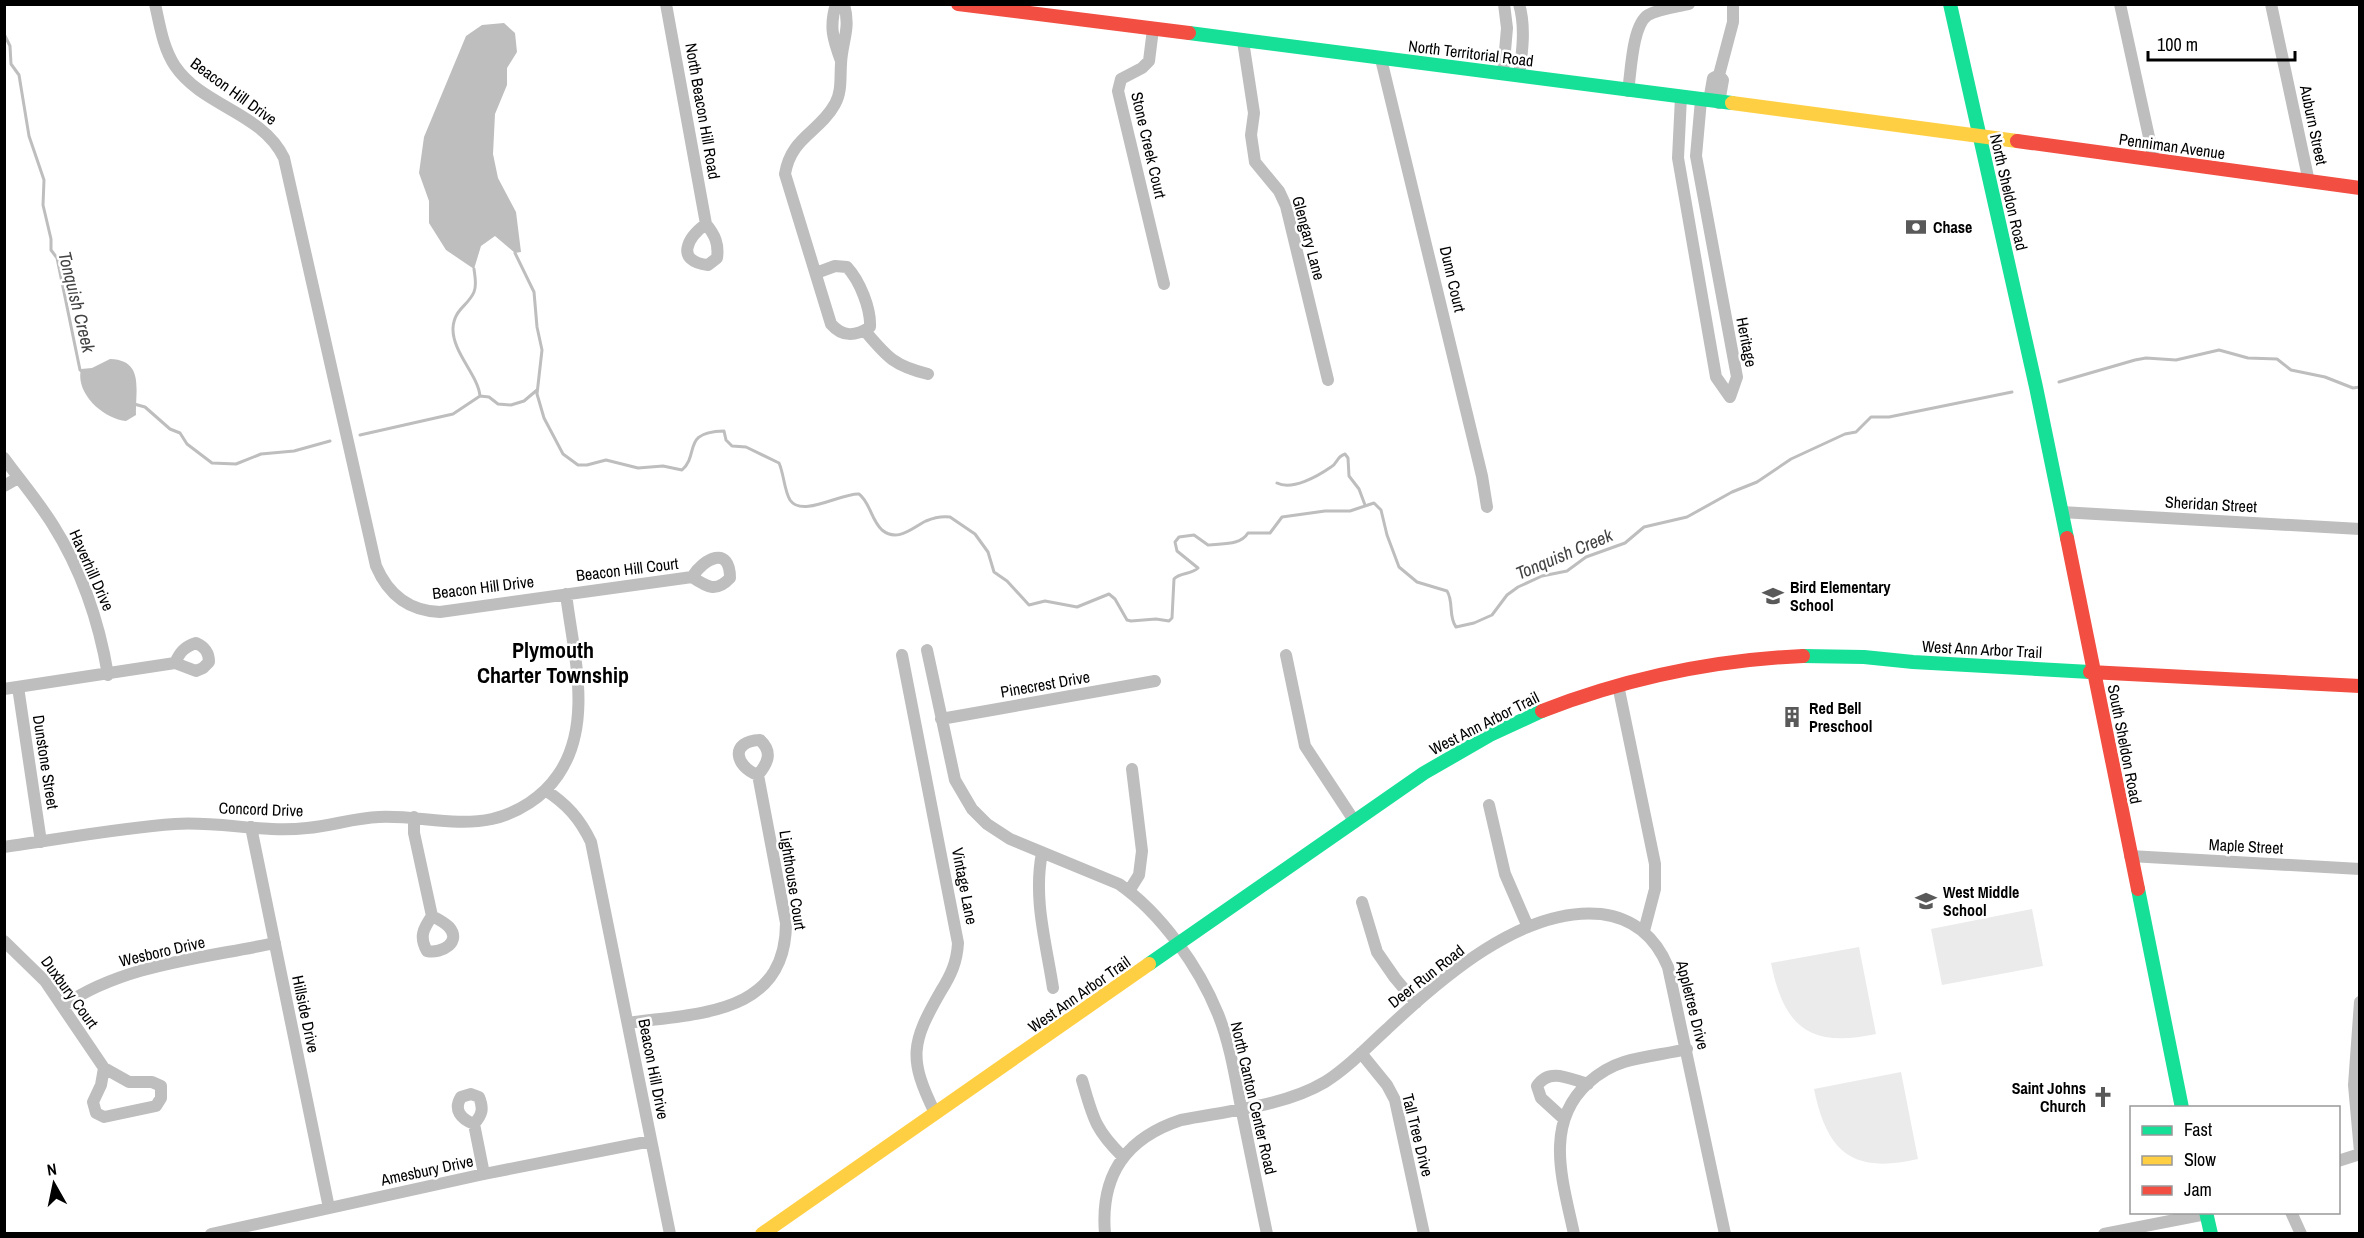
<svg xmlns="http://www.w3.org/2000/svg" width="2364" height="1238" font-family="'Archivo Narrow',sans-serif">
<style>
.green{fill:#ebebeb}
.water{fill:#bebebe}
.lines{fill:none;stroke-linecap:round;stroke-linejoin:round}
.stream{stroke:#bebebe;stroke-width:3}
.street{stroke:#bebebe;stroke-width:12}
.fast{stroke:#16e098;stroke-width:14}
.slow{stroke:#ffcf43;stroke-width:14}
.jam{stroke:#f24e42;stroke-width:14}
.labels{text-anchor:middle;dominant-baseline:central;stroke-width:5;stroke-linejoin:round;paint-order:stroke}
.street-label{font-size:16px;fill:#000;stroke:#fff}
.poi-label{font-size:16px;font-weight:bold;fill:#000;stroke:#fff;text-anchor:start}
.water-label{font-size:18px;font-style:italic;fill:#434343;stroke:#fff}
.district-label{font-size:22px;font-weight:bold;fill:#000;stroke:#fff}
</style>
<rect width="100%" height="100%" fill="#fff"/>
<path class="green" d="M 2032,909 L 2043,966 L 1942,985 L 1931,929 Z
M 1859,947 L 1876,1034 C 1810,1048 1784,1028 1771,963 Z
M 1901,1072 L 1918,1159 C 1853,1174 1827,1153 1814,1089 Z"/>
<path class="water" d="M 504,23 L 515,33 L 517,52 L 507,68 L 507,85 L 495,114 L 493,154 L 498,178 L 516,212 L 521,252 L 515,253 L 495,236 L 481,246 L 474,269 L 446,250 L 429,223 L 429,201 L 419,173 L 424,137 L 466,36 L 482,25 Z
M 110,359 C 145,360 135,391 136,415 L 126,421 C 104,419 75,394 81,369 L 92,368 Z"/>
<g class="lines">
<path class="stream" d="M 4,34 L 10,46 L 11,64 L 19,75 L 29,136 L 44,180 L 43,205 L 51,239 L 51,250 L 57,258 L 80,370 L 83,372
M 515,253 L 534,292 L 537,327 L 542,350 L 537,394 L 544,418 L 563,454 L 578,465 L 587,465 L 606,460 L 638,468 L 663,466 L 682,470 C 700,454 681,432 724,431 L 726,440 L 732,446 L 746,447 L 779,463 C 784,474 784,490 790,500 C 802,518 841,493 859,494 C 870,502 871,520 882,530 C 898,543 913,527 926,521 C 933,518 942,516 950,517 L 975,534 L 988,552 L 994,572 L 1007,581 L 1029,605 L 1045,601 L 1077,607 L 1109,594 L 1115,599 L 1127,620 L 1131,621 L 1156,619 L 1169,621 L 1172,618 L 1174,579 C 1180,572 1191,575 1198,568 L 1177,551 L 1175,542 L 1179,537 L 1194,535 L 1208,545 C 1222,543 1240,546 1248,533 L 1270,533 L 1282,517 L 1325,511 L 1350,511 L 1374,503 L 1381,510 L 1387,535 L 1399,567 L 1417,582 L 1447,591 C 1454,602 1448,616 1456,627 L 1474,623 L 1492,615 L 1507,595 L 1518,587 L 1542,576 L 1567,571 L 1586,557 L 1625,543 L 1644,527 L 1687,517 L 1732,492 L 1757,482 L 1791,459 L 1845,434 L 1856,432 L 1871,417 L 1889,417 L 2012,392
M 474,269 C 475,277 477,285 474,292 C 468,306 454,309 453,328 C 452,352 478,375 480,396
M 2059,382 L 2135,360 L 2146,358 L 2176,360 L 2219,350 L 2248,358 L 2277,359 L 2291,370 L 2325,377 L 2353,388 L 2360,387
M 134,404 L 145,407 L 170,429 L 180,433 L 187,444 L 212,463 L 236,464 L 261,454 L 294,451 L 330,441
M 360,435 L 453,414 L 480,396 L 489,397 L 498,404 L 511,405 L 524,401 L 537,390
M 1277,483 C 1292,491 1318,476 1331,467 C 1338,463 1336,457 1345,454 L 1348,458 L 1349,476 L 1359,489 L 1365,505"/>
<path class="street" d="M 155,4 C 160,26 163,48 175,66 C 203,107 262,112 284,158 L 376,566 C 388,594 409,611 440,612 L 692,577 C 707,587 716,593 730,578 C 730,545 704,558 692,577
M 666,4 L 706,224 C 715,235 719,244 717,258 L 708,265 C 674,261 688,237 706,224
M 836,4 C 829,27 833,39 841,61
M 2120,4 L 2154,160
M 2271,4 L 2309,182
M 1153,29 L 1149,61 L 1142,68 L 1121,79 L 1118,91 L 1164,284
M 1243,41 L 1254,113 L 1251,135 L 1255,162 L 1279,191 L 1286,206 L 1328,380
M 1381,59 L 1482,476 L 1487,507
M 1503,74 L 1507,28 L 1504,4
M 1519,76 C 1522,54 1526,27 1519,4
M 1628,91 C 1631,73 1632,25 1648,15 C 1659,9 1677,7 1689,4
M 1681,97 L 1678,158 L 1716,377 L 1730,397
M 1701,100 L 1696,156 L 1737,377 L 1730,397
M 1709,101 L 1713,78 L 1719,75
M 1719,103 L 1723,80 L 1719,75 L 1733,22 L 1733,4
M 816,273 L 835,266 L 847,267 C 860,281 871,309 870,327 C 856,336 843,338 831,324 L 785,174 C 791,137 819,133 835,104 C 842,92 840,77 841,64 C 842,40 851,30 844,4
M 865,331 C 887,357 894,366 928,374
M 4,458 C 20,480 38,501 53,525 C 82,571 99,621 108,675
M 4,486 L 18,478
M 2061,512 L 2360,529
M 927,650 L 955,780 L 972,809 L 987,824 L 1010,839 L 1119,884 C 1161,913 1199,967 1218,1014 C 1230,1044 1235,1076 1241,1107 C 1250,1150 1258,1191 1267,1234
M 902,655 L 958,943 C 957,962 951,975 941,991 C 911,1043 908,1058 935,1113
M 1286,655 L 1305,746 L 1355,822
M 1618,685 L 1655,864 L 1655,889 L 1644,931
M 18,687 L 41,842
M 4,689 L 175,663 L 196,671 L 203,668 L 209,662 C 209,652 205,647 196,643 C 184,647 180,652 175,663
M 941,719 L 1155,681
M 545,790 C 567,804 580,819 591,842 L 670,1234
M 1489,805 L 1505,874 L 1528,927
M 414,817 L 414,833 L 432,916 C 423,929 419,937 427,951 C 442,954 462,942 449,927 C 444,922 438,919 432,916
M 251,827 L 329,1208
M 4,847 C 61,839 118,828 175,824 C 219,821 263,833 307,828 C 331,826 354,818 379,817 C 416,815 454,827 492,819 C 518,813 543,797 558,775 C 594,723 573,652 566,594
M 1042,853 C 1033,899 1046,942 1053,988
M 2130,856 L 2360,869
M 1129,891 L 1139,875 L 1142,851 L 1132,769
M 1362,902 L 1377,952 L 1395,978 L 1416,1003
M 4,941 L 45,981 L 104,1068
M 2360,1002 L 2354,1085 L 2360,1152
M 63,1006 C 123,964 205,958 275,943
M 628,1023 C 696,1013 786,1016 786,923 L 758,775 C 768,763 773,752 760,740 C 730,741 734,766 758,775
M 1361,1053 L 1387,1085 L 1395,1100 L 1424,1234
M 104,1068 L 129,1082 L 152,1082 L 161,1086 L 161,1098 L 156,1106 L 104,1117 L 96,1113 L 93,1102 L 101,1085 Z
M 1082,1080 C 1093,1117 1094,1128 1122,1156
M 471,1094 L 479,1097 C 484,1109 482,1115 474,1124 C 461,1119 453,1110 461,1097 Z
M 1564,1119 L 1541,1098 L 1537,1086 C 1549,1067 1570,1079 1588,1084
M 474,1124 L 484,1174
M 2338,1161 L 2360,1154
M 2291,1212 L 2301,1234
M 211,1234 L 484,1174 L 651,1141
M 1105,1234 C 1100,1175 1126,1138 1181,1120 C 1227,1111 1285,1106 1325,1082 C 1348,1068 1367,1047 1387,1029 C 1440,979 1523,906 1601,914 C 1634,918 1656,938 1668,967 L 1725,1234
M 1574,1234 C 1563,1182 1543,1124 1588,1083 C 1598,1074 1611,1066 1624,1062 C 1644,1056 1666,1054 1687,1049
M 2104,1234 L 2206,1214"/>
<path class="fast" d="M 1950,4 L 2036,387 L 2067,538
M 1189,33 L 1732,103
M 1803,656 L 1864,657 L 1913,662 L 2090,672
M 2138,889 L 2182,1108
M 1149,964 L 1424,773 L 1490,735 L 1542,711
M 2206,1212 L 2211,1234"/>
<path class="slow" d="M 1732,103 L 2017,141
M 762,1234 L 1149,964"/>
<path class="jam" d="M 958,4 L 1189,33
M 2017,141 L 2360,188
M 2067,538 L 2138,889
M 2090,672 L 2360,686
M 1542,711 C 1627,678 1713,660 1803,656"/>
</g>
<defs>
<symbol id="bank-bare" viewBox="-9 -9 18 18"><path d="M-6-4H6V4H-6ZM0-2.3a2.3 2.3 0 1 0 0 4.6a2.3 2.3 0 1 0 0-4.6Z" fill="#595959" stroke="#fff" stroke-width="2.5" paint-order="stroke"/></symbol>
<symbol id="school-bare" viewBox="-9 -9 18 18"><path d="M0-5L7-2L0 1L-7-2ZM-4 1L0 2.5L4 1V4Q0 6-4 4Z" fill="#595959" stroke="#fff" stroke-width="2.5" paint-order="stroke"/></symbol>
<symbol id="building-bare" viewBox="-9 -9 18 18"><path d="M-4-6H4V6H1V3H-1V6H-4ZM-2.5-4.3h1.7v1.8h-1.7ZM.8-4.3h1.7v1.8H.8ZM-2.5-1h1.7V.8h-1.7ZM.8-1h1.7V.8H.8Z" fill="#595959" stroke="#fff" stroke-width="2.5" paint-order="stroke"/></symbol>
<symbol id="church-bare" viewBox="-9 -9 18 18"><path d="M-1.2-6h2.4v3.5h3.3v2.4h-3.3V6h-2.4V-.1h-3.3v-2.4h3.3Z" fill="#595959" stroke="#fff" stroke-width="2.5" paint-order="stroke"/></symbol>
</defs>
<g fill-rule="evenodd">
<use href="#bank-bare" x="1901" y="212" width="30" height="30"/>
<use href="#school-bare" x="1758" y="581" width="30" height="30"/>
<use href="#building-bare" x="1777" y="702" width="30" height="30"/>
<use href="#school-bare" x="1911" y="886" width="30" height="30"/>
<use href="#church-bare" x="2088" y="1082" width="30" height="30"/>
</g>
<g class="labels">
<g class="street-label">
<text transform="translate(1471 53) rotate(7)">North Territorial Road</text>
<text transform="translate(234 91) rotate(36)">Beacon Hill Drive</text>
<text transform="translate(703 111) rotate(80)">North Beacon Hill Road</text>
<text transform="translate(2314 125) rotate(78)">Auburn Street</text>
<text transform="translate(1149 145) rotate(77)">Stone Creek Court</text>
<text transform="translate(2172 146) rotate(8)">Penniman Avenue</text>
<text transform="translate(2009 192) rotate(77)">North Sheldon Road</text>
<text transform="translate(1309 238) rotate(75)">Glengary Lane</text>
<text transform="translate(1453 279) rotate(77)">Dunn Court</text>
<text transform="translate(1747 342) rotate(79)">Heritage</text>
<text transform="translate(2211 504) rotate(3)">Sheridan Street</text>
<text transform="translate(627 569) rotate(-7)">Beacon Hill Court</text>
<text transform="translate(92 570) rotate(66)">Haverhill Drive</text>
<text transform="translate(483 587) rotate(-7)">Beacon Hill Drive</text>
<text transform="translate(1982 649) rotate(3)">West Ann Arbor Trail</text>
<text transform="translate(1045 684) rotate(-10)">Pinecrest Drive</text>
<text transform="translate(1484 723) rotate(-27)">West Ann Arbor Trail</text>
<text transform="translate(2125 744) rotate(79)">South Sheldon Road</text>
<text transform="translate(46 762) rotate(81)">Dunstone Street</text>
<text transform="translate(261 809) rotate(2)">Concord Drive</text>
<text transform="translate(2246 846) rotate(3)">Maple Street</text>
<text transform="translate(793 880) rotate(81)">Lighthouse Court</text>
<text transform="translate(965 886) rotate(79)">Vintage Lane</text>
<text transform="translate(162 951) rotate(-13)">Wesboro Drive</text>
<text transform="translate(1426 976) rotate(-38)">Deer Run Road</text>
<text transform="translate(70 992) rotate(54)">Duxbury Court</text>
<text transform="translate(1079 994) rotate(-35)">West Ann Arbor Trail</text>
<text transform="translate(1693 1005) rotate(76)">Appletree Drive</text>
<text transform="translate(306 1014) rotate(78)">Hillside Drive</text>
<text transform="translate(654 1069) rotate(79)">Beacon Hill Drive</text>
<text transform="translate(1254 1098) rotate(77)">North Canton Center Road</text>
<text transform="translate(1418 1135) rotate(76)">Tall Tree Drive</text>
<text transform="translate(427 1170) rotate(-12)">Amesbury Drive</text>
</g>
<g class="poi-label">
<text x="1933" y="227">Chase</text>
<text x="1790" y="587">Bird Elementary<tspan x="1790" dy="18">School</tspan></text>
<text x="1809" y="708">Red Bell<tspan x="1809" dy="18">Preschool</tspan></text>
<text x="1943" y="892">West Middle<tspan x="1943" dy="18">School</tspan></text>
<text x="2086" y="1088" text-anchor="end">Saint Johns<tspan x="2086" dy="18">Church</tspan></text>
</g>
<g class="water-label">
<text transform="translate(77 302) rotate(76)">Tonquish Creek</text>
<text transform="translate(1564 554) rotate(-23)">Tonquish Creek</text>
</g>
<g class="district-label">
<text x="553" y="650">Plymouth<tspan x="553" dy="25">Charter Township</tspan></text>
</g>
</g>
<rect width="2364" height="1238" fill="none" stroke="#000000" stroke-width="12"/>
<rect x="2130" y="1106" width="210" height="108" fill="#ffffff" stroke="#999999" stroke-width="1.5"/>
<rect x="2142" y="1126" width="30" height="9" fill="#16e098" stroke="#999999" stroke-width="1.5"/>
<text x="2184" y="1136" font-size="18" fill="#000000">Fast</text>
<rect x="2142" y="1156" width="30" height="9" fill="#ffcf43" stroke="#999999" stroke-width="1.5"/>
<text x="2184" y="1166" font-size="18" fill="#000000">Slow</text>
<rect x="2142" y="1186" width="30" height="9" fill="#f24e42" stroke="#999999" stroke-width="1.5"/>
<text x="2184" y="1196" font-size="18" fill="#000000">Jam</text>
<g transform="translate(54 1184) rotate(351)" stroke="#ffffff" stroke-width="4.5" paint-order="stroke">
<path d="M0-4.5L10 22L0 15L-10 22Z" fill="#000000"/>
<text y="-9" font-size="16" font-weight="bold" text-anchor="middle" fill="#000000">N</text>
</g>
<path d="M2148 51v9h147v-9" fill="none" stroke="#000000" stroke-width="3"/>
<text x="2157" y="51" font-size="18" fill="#000000" stroke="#ffffff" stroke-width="4.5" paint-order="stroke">100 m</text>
</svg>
